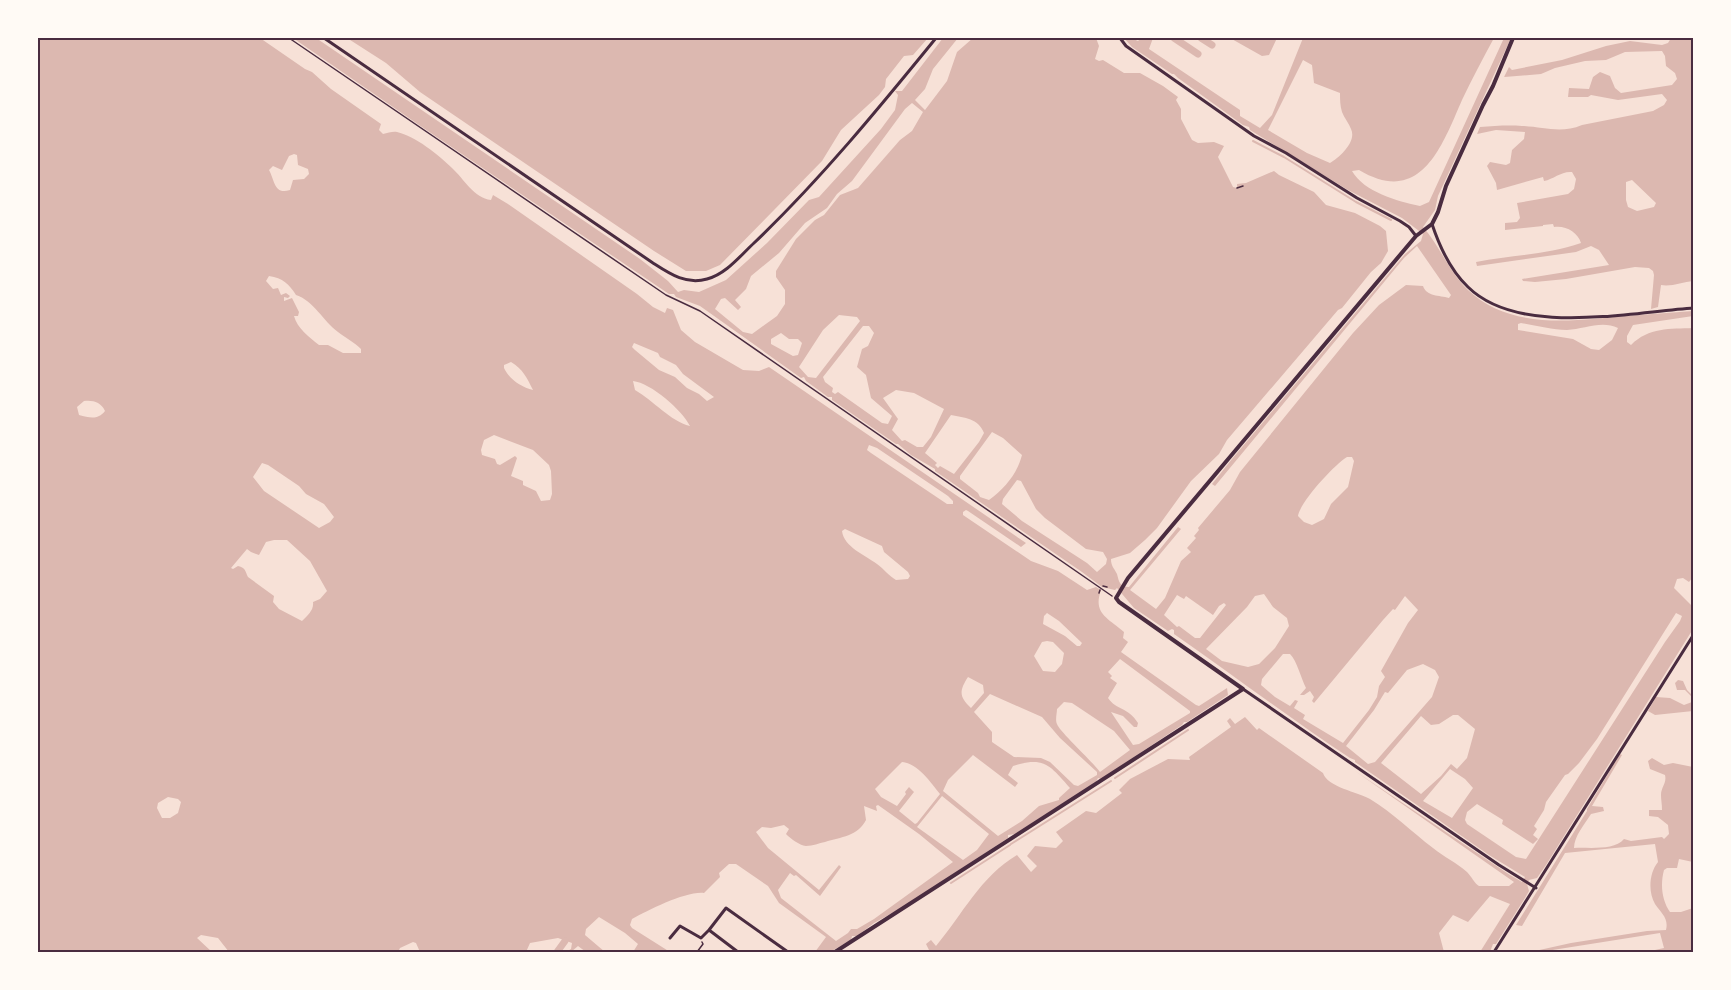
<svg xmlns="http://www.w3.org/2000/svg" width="1731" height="990" font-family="Spectral,serif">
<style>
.water{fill:#dcb8b0;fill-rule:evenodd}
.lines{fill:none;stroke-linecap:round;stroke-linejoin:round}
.stream{stroke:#dcb8b0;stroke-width:2}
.canal{stroke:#dcb8b0;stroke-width:7}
.path{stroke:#4a2c40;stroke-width:1.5}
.minor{stroke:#4a2c40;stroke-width:3}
.tertiary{stroke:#4a2c40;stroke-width:4}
.neatline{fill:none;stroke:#4a2c40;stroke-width:2}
</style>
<rect width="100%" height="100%" fill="#f7e1d7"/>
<path class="water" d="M 38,38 L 260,38 L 305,69 L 312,72 L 331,89 L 381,124 L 379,130 L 383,134 C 388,133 393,131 397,132 C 415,136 439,155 452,168 C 464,179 474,198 491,200 L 493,195 L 508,204 L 637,294 L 653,307 L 665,313 L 667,308 L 673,310 L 681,330 L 695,342 L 743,370 L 759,371 L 769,367 L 1026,543 L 1021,547 L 968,511 L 966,510 L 963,512 L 963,515 L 1031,561 L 1058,571 L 1087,590 L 1096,587 L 1101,590 C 1093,613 1106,617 1124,632 L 1123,638 L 1128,642 L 1121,652 L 1196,705 L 1199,706 L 1227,688 L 1228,695 L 1187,722 L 1184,722 L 1182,725 L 1101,779 L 1098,778 L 1096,782 L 1015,834 L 1008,835 L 1008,838 L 903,907 L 874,923 L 857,936 L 852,936 L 851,940 L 830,952 L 815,952 L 826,937 L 779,903 L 768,886 L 736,864 L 729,864 L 719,873 L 720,877 L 704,893 C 686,891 649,910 632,919 L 630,925 L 632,928 L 670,952 L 633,952 L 638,944 L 625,933 L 599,917 L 586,929 L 585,935 L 605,952 L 586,952 L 578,946 L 571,952 L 566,952 L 571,949 L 572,943 L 558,938 L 530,943 L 526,952 L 420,952 L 416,943 L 413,942 L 400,948 L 398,952 L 229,952 L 218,938 L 201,935 L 197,938 L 212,952 L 38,952 ZM 294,154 L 297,155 L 298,165 L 308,169 L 309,174 L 304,179 L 293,180 L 290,190 C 274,195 275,181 269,170 L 273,166 L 282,170 L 289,156 ZM 269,276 C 283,278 289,284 296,295 C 314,301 323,321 338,332 C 346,338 354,342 361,349 L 361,353 L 343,353 L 328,345 L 319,345 C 309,337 297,328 294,316 L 298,316 L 299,312 L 292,298 L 284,301 L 284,297 L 288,298 L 290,296 L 286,293 L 281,295 L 278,288 L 273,289 L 266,281 ZM 634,343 L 658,353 L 660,357 L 676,365 L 683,374 L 714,397 L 707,401 L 699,394 L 687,388 L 675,377 L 659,370 L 635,350 L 632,347 ZM 511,362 C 523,369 527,378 533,390 C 521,387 509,379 504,368 L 504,365 ZM 633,381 C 651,383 682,410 690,426 C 670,421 654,401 635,390 ZM 84,401 C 93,400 101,402 105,411 C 98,420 90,418 79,415 L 77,407 ZM 494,435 L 533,450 L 549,465 L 551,471 L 552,494 L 550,500 L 541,501 L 536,491 L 523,485 L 523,481 L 511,476 L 517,458 L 515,456 L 500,465 L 497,464 L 495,459 L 482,455 L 481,450 L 484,440 ZM 869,445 L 877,448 L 948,496 L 953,501 L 953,504 L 947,504 L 871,453 L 867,450 ZM 262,463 L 268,465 L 299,486 L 306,494 L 324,504 L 334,517 L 330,522 L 319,528 L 264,491 L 253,477 ZM 845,529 L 882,546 L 884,552 L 908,572 L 910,576 L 908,579 L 896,580 C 889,576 884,569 877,564 C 865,555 844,547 842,531 ZM 274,540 L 287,540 L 310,561 L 327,591 L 320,599 L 313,602 C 314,610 308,615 302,621 L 279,609 L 273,602 L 274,596 L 248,577 C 245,571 246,568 238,566 L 233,569 L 231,568 L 247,549 L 251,552 L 259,555 L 266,542 ZM 1047,613 L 1059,621 L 1082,643 L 1080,646 L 1077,646 L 1065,636 L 1043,624 L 1044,616 ZM 1047,641 L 1053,642 L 1064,653 L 1062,664 L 1055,672 L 1043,671 L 1034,656 L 1042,642 ZM 1120,659 L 1190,711 L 1190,713 L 1139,744 L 1133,745 L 1111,712 L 1123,716 L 1134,727 L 1137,727 L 1138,723 C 1128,707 1116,710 1108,698 L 1117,683 L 1110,678 L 1112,676 L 1108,672 ZM 968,677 L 983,685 L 984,693 L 971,708 C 959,697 959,691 968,677 ZM 990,694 L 1042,717 L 1060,738 L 1097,772 L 1097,775 L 1078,786 L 1074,785 L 1050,762 L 1041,758 L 1014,757 L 992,742 L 992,732 L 974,712 ZM 1064,702 L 1072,703 L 1114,731 L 1130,750 L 1100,772 C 1093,762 1059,731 1057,724 C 1055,720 1057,713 1057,709 ZM 973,755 L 1015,787 L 1018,783 L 1008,775 L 1013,766 C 1045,756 1050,766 1070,788 L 1059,798 L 1059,800 L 1039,806 L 1022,821 L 998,836 L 943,791 L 948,780 ZM 902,762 C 918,763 931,783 940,794 L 917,823 L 915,824 L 899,811 L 914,792 L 909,787 L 905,792 L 906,794 L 897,806 L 881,797 L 875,789 ZM 942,796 L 989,834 L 977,850 L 963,860 L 917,827 ZM 168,797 L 178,799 L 181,802 L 178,813 L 170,818 L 162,818 L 157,808 L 158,803 ZM 878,805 L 919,834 L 953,862 L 874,919 L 857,929 L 851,929 L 848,933 L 836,941 L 781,898 L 778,890 L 790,873 L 794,876 L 796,875 L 820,896 L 841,867 L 839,865 L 819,890 L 768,848 L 756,832 L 762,827 L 771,828 L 784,825 L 789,829 L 786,834 C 791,839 799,845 806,846 C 813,846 819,843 825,842 C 841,837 858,836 866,820 L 864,806 L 877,811 L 876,806 Z
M 293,38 L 315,38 L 319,40 L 640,259 L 668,281 L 678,292 L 684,290 L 699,292 L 726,280 L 767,243 L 809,200 L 819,197 L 881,129 L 895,110 L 898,95 L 895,91 L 902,91 L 943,38 L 958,38 L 933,69 L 925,89 L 915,100 L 925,110 L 947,81 L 957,52 L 973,38 L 1096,38 L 1099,46 L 1095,59 L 1099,61 L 1103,60 L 1124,73 L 1140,73 L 1163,86 L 1178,97 L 1176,100 L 1181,109 L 1181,119 L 1192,140 L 1198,143 L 1214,142 L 1224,146 L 1218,157 L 1233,187 L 1237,188 L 1237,184 L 1246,183 L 1274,171 L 1279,175 L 1314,192 L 1326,205 L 1355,213 L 1380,226 L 1386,231 L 1388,251 L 1381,263 L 1371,272 L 1342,308 L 1338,310 L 1227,440 L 1219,454 L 1191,481 L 1157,528 L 1145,540 L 1130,553 L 1111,559 C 1111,566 1114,568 1117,574 C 1119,582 1120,587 1129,587 L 1178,527 L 1181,529 L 1130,590 L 1156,609 L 1165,598 L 1181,561 L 1191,552 L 1187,548 L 1196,538 L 1194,536 L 1199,530 L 1198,528 L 1230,490 L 1240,472 L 1353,333 L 1379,305 L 1406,285 L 1423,286 C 1427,297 1439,295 1449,298 L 1451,295 L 1417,246 L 1404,258 L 1215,486 L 1212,484 L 1232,459 L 1405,254 L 1421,241 L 1423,234 L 1402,218 L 1348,190 L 1250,130 L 1249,127 L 1243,125 L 1178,78 L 1174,74 L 1172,74 L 1132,47 L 1124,38 L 1131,38 L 1138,41 L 1141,38 L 1153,38 L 1149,49 L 1240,110 L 1240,116 L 1260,128 L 1272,115 L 1303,38 L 1494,38 C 1483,58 1472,79 1462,100 C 1442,146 1421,207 1359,170 L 1352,171 C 1364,192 1397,201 1420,206 L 1429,202 L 1504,38 L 1511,38 L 1438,196 L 1435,210 L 1423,227 C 1440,246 1449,272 1468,290 C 1510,330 1573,321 1625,316 C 1648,314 1671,313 1693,311 L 1693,316 L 1633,325 L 1627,336 L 1627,342 L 1631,345 C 1649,327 1670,329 1693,328 L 1694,541 C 1688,554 1693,564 1693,577 L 1689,582 L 1683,578 L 1677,579 L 1674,588 L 1693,607 L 1693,629 L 1546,865 L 1537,878 L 1529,880 L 1527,884 L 1529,891 L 1525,898 L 1496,944 L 1493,944 L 1490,952 L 1480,952 L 1510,904 L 1490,896 L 1468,922 L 1453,915 L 1439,933 L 1444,952 L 930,952 L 926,944 L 931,940 L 936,946 C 962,915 981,876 1017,855 L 1031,872 L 1037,866 L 1027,856 L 1035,846 L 1056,848 L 1063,841 L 1056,832 L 1086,811 L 1096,813 L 1122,793 L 1119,790 L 1130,779 L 1168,759 L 1190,760 L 1189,757 L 1231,727 L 1227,721 L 1230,718 L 1235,724 L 1245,717 L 1257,730 L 1259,728 L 1323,773 C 1327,787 1358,792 1370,799 C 1393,813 1412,832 1433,848 C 1444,857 1457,863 1467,872 C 1472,877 1474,883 1479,886 L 1509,886 L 1514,882 L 1355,771 L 1510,875 L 1522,882 L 1525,877 L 1489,855 L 1355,762 L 1355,760 L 1350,758 C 1292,720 1233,675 1174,634 L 1174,630 L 1172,629 L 1168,631 L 1134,608 L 1117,588 L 1115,590 L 1102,587 L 1082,572 L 935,471 L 935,469 L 911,455 L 898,444 L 896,444 L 832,400 L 832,397 L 828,397 L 806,381 L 804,377 L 801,378 L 700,306 L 676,297 L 674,294 L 669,294 L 422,127 ZM 1303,60 L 1312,65 L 1314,83 L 1340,93 C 1340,99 1340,106 1342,112 C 1344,118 1349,123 1351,129 C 1357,141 1340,157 1330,163 L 1307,153 L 1268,130 ZM 912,103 L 923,112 L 912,131 L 900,140 L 858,188 L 840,195 L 824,215 L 815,220 L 796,239 L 776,271 L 776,277 L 785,290 L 785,304 L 777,316 L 752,334 L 743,332 L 715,309 L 721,299 L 725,298 L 738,310 L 741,307 L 735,300 L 746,289 L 751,276 L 779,253 L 805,223 L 827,208 L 837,194 L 852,181 L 905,109 ZM 839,315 L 857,317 L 860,321 L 816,378 L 808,377 L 799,367 L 823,330 ZM 1521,323 C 1535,325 1552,330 1567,330 C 1584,329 1602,320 1618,328 L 1612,340 L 1599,350 L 1591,349 L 1573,339 L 1518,330 L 1518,324 ZM 863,326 L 869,326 L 874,333 L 868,346 L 862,349 L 857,367 L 866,375 L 871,398 L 892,416 L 888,424 L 882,423 L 838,392 L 835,394 L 832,392 L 833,388 L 825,382 L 823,377 ZM 781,333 L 789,339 L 798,339 L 802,343 L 798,355 L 793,356 L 771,344 L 771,339 ZM 896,390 L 914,393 L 944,409 L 931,437 L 923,447 L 917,447 L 905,440 L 902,441 L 892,430 L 898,419 L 883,398 ZM 951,415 C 965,418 978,418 984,433 L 979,442 L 954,474 L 940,466 L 938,468 L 935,465 L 937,463 L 925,453 ZM 992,432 L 1003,438 L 1022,455 C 1017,474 1005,488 989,500 L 980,497 L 978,493 L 960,479 L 960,476 ZM 1347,457 L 1352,457 L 1354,461 L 1348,487 L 1331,504 L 1324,519 L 1312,525 L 1304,522 L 1298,516 C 1300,502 1334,465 1347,457 ZM 1017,480 L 1021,481 L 1036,509 L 1045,518 L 1086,549 L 1103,552 L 1107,559 L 1106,564 L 1097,572 L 1087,563 L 1022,521 L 1002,504 L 1003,499 ZM 1264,594 L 1273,607 L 1287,618 L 1289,626 L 1275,648 L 1259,664 L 1248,667 L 1222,661 L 1206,649 L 1247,607 L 1255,596 ZM 1177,595 L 1184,599 L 1186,596 L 1213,615 L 1219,606 L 1224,603 L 1226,605 L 1200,638 L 1195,638 L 1179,626 L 1177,627 L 1164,615 ZM 1405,596 L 1418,610 L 1408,623 L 1381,671 L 1385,677 L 1379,686 L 1377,697 L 1369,710 L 1343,743 L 1303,719 L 1305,715 L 1294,708 L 1298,701 L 1295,700 L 1290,706 L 1275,697 L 1261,685 L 1262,679 L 1283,654 L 1290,654 C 1297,661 1301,678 1306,688 L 1300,695 L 1304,695 L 1310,691 L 1314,697 L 1312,701 L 1314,703 L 1383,620 L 1393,609 L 1395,610 ZM 1676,613 L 1682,616 L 1680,621 L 1665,642 L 1526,859 L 1516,857 L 1467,824 L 1465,820 L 1467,812 L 1477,804 L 1503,820 L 1502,824 L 1533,844 L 1538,839 L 1533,835 L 1537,829 L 1534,826 L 1544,810 L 1546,802 L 1565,775 L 1568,774 L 1579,763 L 1597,739 ZM 1423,664 L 1435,670 L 1439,677 L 1432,697 L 1375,762 L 1368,764 L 1346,746 L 1374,710 L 1385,692 L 1388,693 L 1407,670 ZM 1453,715 L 1458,715 L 1475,729 L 1467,758 L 1457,769 L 1451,764 L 1441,776 L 1421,794 L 1381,763 L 1421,716 L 1431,725 L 1439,724 ZM 1450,769 L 1465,779 L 1473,788 L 1452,818 L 1423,801 Z
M 347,38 L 928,38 L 913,55 L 904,56 L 886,79 L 885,87 L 879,95 L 841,130 L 822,161 L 720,265 L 706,271 L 686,271 L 654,251 L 420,92 L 386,63 Z
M 1230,38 L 1238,38 L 1242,40 L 1245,38 L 1277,38 L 1269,55 L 1262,56 Z
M 1671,38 L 1693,38 L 1693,281 C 1683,282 1671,287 1661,285 L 1658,307 L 1651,309 L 1654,275 L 1653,271 L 1649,268 L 1635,267 L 1566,279 L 1535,282 L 1523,281 L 1522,279 L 1609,265 L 1599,250 L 1591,246 L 1576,252 L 1477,266 L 1476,262 C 1511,255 1547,255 1581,243 C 1578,232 1565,225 1554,227 L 1553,224 L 1543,225 L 1543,226 L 1505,230 L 1505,223 L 1517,222 L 1520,218 L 1517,203 L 1568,194 L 1574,189 L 1576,179 L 1572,172 C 1561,171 1554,179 1544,181 L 1543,177 L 1497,190 L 1496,183 L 1487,166 L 1490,162 L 1506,165 L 1510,163 L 1512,150 L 1524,139 L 1525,132 L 1496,130 L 1477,134 L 1480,127 C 1494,126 1508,125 1522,126 C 1544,127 1561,134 1582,125 L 1653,111 L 1664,105 L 1667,100 L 1662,94 L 1618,100 L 1591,95 L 1588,97 L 1568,97 L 1569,88 L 1589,89 L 1593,77 L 1600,72 L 1610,76 L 1615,88 L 1621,93 L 1672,85 L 1677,79 L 1675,73 L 1666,66 L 1665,56 L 1662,51 L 1625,52 L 1606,60 L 1585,61 L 1555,68 L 1541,74 L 1504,77 L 1509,67 L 1512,70 L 1562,60 L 1606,46 L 1630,41 L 1662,45 L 1668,43 ZM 1632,180 L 1656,203 L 1654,207 L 1637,211 L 1628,207 L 1626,200 L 1626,182 Z
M 1678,680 L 1683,681 L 1687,690 L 1693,696 L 1693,711 L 1655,715 L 1648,711 L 1656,697 L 1670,698 L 1684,705 L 1692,702 L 1692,697 L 1685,690 L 1677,690 L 1675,683 Z
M 1620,754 L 1622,755 L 1592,806 L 1603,807 L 1604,811 L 1591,814 C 1585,824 1574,836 1574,848 C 1589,847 1614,851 1624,839 L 1631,841 L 1662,837 L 1664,839 L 1669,834 L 1668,825 L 1658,817 L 1649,816 L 1649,810 L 1662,810 C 1662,804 1661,800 1661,795 C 1661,787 1667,783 1665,775 L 1650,769 L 1648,761 L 1652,758 L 1664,765 L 1673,763 L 1693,767 L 1693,862 L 1679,859 L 1677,868 L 1667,868 L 1664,870 C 1660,885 1662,900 1670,912 L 1681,912 L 1693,908 L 1693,944 L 1690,952 L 1646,952 L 1664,948 L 1660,933 L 1540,952 L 1514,952 L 1535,951 L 1571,943 L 1647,931 L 1666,930 C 1669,918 1661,913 1655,904 C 1648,892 1649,873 1658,862 L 1655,844 L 1565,853 L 1522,926 L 1516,925 L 1587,811 L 1587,809 Z"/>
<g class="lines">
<path class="stream" d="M 1253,141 L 1284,157 L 1356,202 L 1391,220
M 1115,778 L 1188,730
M 1011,844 L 1111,781
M 951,883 L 1010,845"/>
<path class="canal" d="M 1174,38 L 1198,54
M 1201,38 L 1212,45
M 557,952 L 565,941"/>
<path class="path" d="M 289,38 L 666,295 L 700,311 L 1112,596
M 1237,188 L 1243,186
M 1103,586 L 1107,587
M 1099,593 L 1100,590
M 697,952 L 703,944 L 702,942"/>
<path class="minor" d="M 324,38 L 653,263 C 670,274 686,285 707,279 C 726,274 740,256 754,243 C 820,180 879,108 936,38
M 1120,38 L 1126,46 L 1254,136 L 1286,153 L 1357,198 L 1400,221 L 1409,227 L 1416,236
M 1432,224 C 1439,245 1451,271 1468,287 C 1519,337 1629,312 1694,308
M 1243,689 L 1499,865 L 1536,888
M 709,930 L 738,952
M 670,938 L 680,926 L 701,938 L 709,930 L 726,908 L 788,952
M 1494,952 L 1694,634"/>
<path class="tertiary" d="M 835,952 L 1243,689 L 1119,602 L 1116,598 L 1128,578 L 1416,236 L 1432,224 L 1438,212 L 1446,186 L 1483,105 L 1493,86 L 1513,38"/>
</g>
<rect width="1731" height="990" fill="none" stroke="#fffaf5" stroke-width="78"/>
<rect x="39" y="39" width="1653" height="912" class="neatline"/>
</svg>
